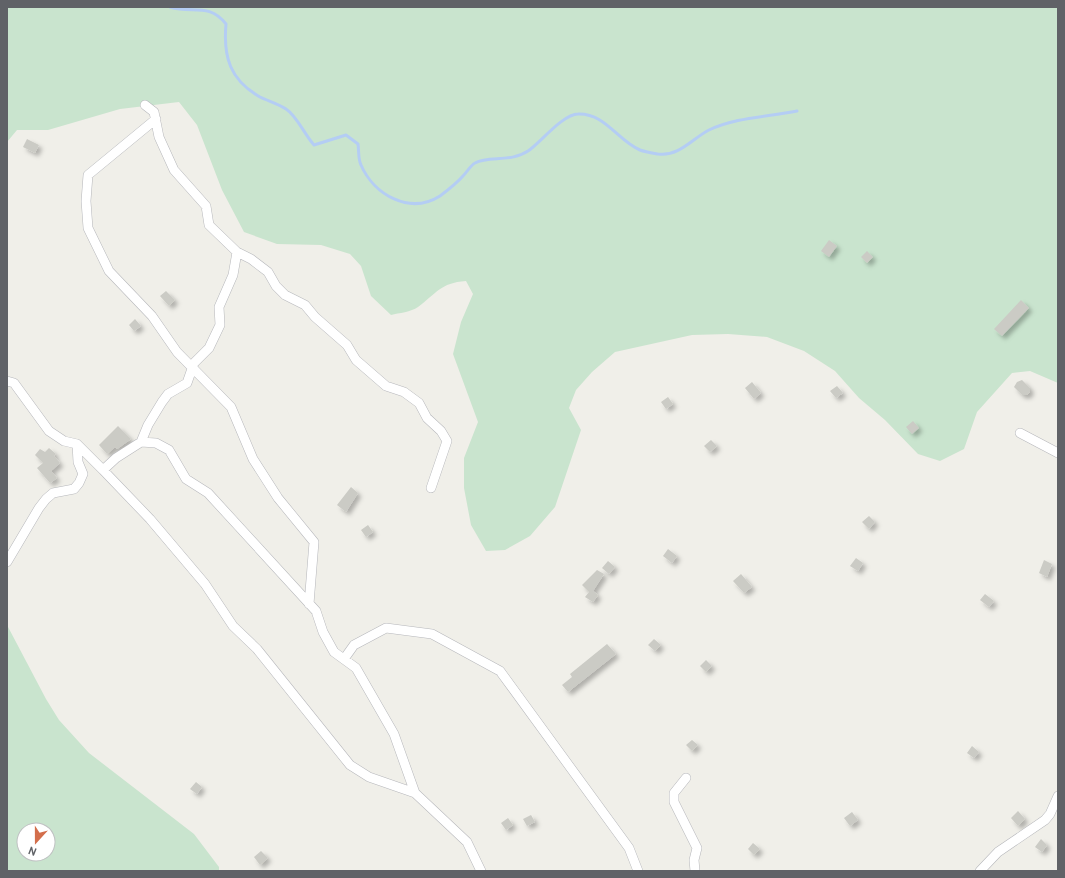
<svg xmlns="http://www.w3.org/2000/svg" width="1065" height="878" font-family="Overpass,sans-serif">
<style>
.green{fill:#c9e4ce;fill-rule:evenodd}
.lines{fill:none;stroke-linecap:round;stroke-linejoin:round}
.stream{stroke:#b4cdf4;stroke-width:3}
.building{fill:#cbcbc5;filter:url(#shadow)}
.minor-casing{stroke:#b6b7bb;stroke-width:10}
.minor{stroke:#fff;stroke-width:9}
</style>
<defs>
<filter id="shadow"><feDropShadow dx="3.5" dy="3.5" stdDeviation="2" flood-color="#0004"/></filter>
</defs>
<rect width="100%" height="100%" fill="#f0efe9"/>
<path class="green" d="M 7,7 L 1058,7 L 1058,383 L 1030,371 L 1012,373 L 977,412 L 964,449 L 940,461 L 918,454 L 885,420 L 859,398 L 835,371 L 804,351 L 767,337 L 728,334 L 692,335 L 615,352 L 592,372 L 576,390 L 569,408 L 581,430 L 555,507 L 530,536 L 505,550 L 486,551 L 471,525 L 464,488 L 464,458 L 478,422 L 453,354 L 461,322 L 473,294 L 466,281 C 440,283 437,293 418,307 C 411,312 399,313 391,315 L 371,296 L 361,266 L 350,254 L 321,245 L 277,244 L 244,232 L 222,190 L 197,125 L 179,102 L 120,109 L 48,130 L 17,130 L 7,142 Z
M 7,625 L 46,699 L 59,720 L 89,753 L 194,834 L 219,867 L 219,871 L 7,871 ZM 24,830 L 48,830 L 48,854 L 24,854 Z"/>
<g class="lines">
<path class="stream" d="M 170,7 C 192,14 209,2 226,24 C 223,57 230,80 260,97 C 268,101 278,104 286,109 C 297,116 304,134 314,145 L 346,135 L 358,144 C 359,151 358,159 361,165 C 374,195 410,215 440,196 C 448,190 456,184 463,176 C 467,172 471,165 475,163 C 489,155 510,163 528,151 C 540,143 563,114 578,114 C 605,113 618,141 640,150 C 645,152 652,153 658,154 C 679,157 693,138 709,130 C 736,117 768,117 797,111"/>
</g>
<path class="building" d="M 27,139 L 39,145 L 35,153 L 23,147 Z
M 829,240 L 837,246 L 829,257 L 821,251 Z
M 867,251 L 873,257 L 867,263 L 861,257 Z
M 166,291 L 175,300 L 169,306 L 160,296 Z
M 1021,300 L 1029,308 L 1002,336 L 994,329 Z
M 135,319 L 141,326 L 134,331 L 129,325 Z
M 1022,380 L 1030,388 L 1030,392 L 1027,395 L 1022,395 L 1014,387 L 1017,382 Z
M 752,382 L 761,393 L 754,399 L 745,388 Z
M 837,386 L 843,393 L 836,398 L 830,391 Z
M 668,397 L 673,404 L 666,409 L 661,402 Z
M 913,421 L 919,428 L 912,434 L 906,427 Z
M 118,426 L 131,439 L 117,449 L 115,447 L 107,454 L 99,445 Z
M 711,440 L 717,446 L 710,452 L 704,446 Z
M 49,448 L 56,454 L 54,456 L 60,463 L 51,471 L 57,478 L 50,483 L 37,468 L 43,463 L 35,455 L 40,449 L 45,452 Z
M 351,487 L 358,493 L 346,512 L 337,505 Z
M 869,516 L 875,522 L 869,529 L 862,522 Z
M 368,525 L 373,532 L 366,537 L 361,530 Z
M 668,549 L 677,556 L 672,563 L 663,556 Z
M 856,558 L 863,563 L 858,571 L 850,566 Z
M 1044,560 L 1052,564 L 1047,577 L 1039,573 Z
M 608,561 L 615,567 L 609,574 L 602,568 Z
M 597,570 L 604,574 L 593,591 L 598,595 L 593,602 L 585,597 L 589,592 L 582,585 Z
M 741,574 L 752,587 L 744,593 L 733,581 Z
M 985,594 L 994,601 L 989,607 L 980,600 Z
M 654,639 L 661,645 L 655,651 L 648,645 Z
M 607,644 L 616,654 L 568,692 L 562,685 L 572,677 L 570,674 Z
M 706,660 L 712,666 L 706,672 L 700,666 Z
M 692,740 L 698,745 L 692,751 L 686,745 Z
M 972,746 L 979,752 L 974,758 L 967,753 Z
M 196,782 L 202,787 L 197,794 L 190,789 Z
M 1018,811 L 1025,819 L 1018,826 L 1011,818 Z
M 852,812 L 858,820 L 850,826 L 844,818 Z
M 531,815 L 535,822 L 527,826 L 523,819 Z
M 508,818 L 513,825 L 506,830 L 501,823 Z
M 1041,839 L 1047,845 L 1042,852 L 1035,847 Z
M 753,843 L 760,849 L 754,855 L 748,849 Z
M 261,851 L 268,858 L 260,865 L 254,857 Z"/>
<g class="lines">
<defs>
<path id="minor" d="M 145,105 L 154,112 L 159,137 L 174,170 L 206,206 L 209,225 L 237,252 L 251,259 L 268,272 L 276,286 L 285,295 L 305,305 L 315,317 L 347,345 L 356,360 L 386,386 L 404,392 L 419,403 L 427,418 L 441,431 L 447,441 L 431,488
M 156,119 L 88,175 L 86,201 L 88,228 L 109,271 L 152,316 L 177,352 L 231,407 L 253,459 L 278,498 L 314,542 L 309,604
M 7,381 L 14,383 L 49,431 L 64,441 L 77,444 L 103,470 L 116,458 L 141,442 L 156,443 L 169,450 L 186,479 L 208,493 L 316,611 L 323,632 L 334,652 L 356,668 L 394,734 L 415,793 L 467,842 L 481,871
M 1020,433 L 1058,453
M 141,442 L 148,425 L 162,402 L 168,394 L 187,383 L 194,363 L 209,348 L 220,325 L 219,307 L 233,275 L 237,252
M 103,470 L 150,519 L 205,584 L 233,626 L 257,649 L 350,765 L 369,777 L 415,793
M 7,562 L 39,508 L 46,499 L 53,493 L 74,489 L 79,483 L 83,474 L 78,462 L 77,444
M 344,659 L 354,645 L 386,628 L 432,634 L 500,671 L 629,848 L 638,871
M 686,778 L 674,793 L 674,802 L 697,848 L 694,860 L 695,871
M 980,871 L 998,852 L 1045,820 L 1050,814 L 1058,796"/>
</defs>
<use href="#minor" class="minor-casing"/>
<use href="#minor" class="minor"/>
</g>
<rect width="1065" height="878" fill="none" stroke="#606267" stroke-width="16"/>
<g transform="translate(36 842) rotate(201)"><circle r="19" fill="#ffffff" stroke="#bfc0c2"/>
<path d="M0-3L7 15L0 10L-7 15Z" fill="#d36e4b"/>
<text y="-6" font-size="11" font-weight="bold" text-anchor="middle" fill="#606267">N</text>
</g>
</svg>
